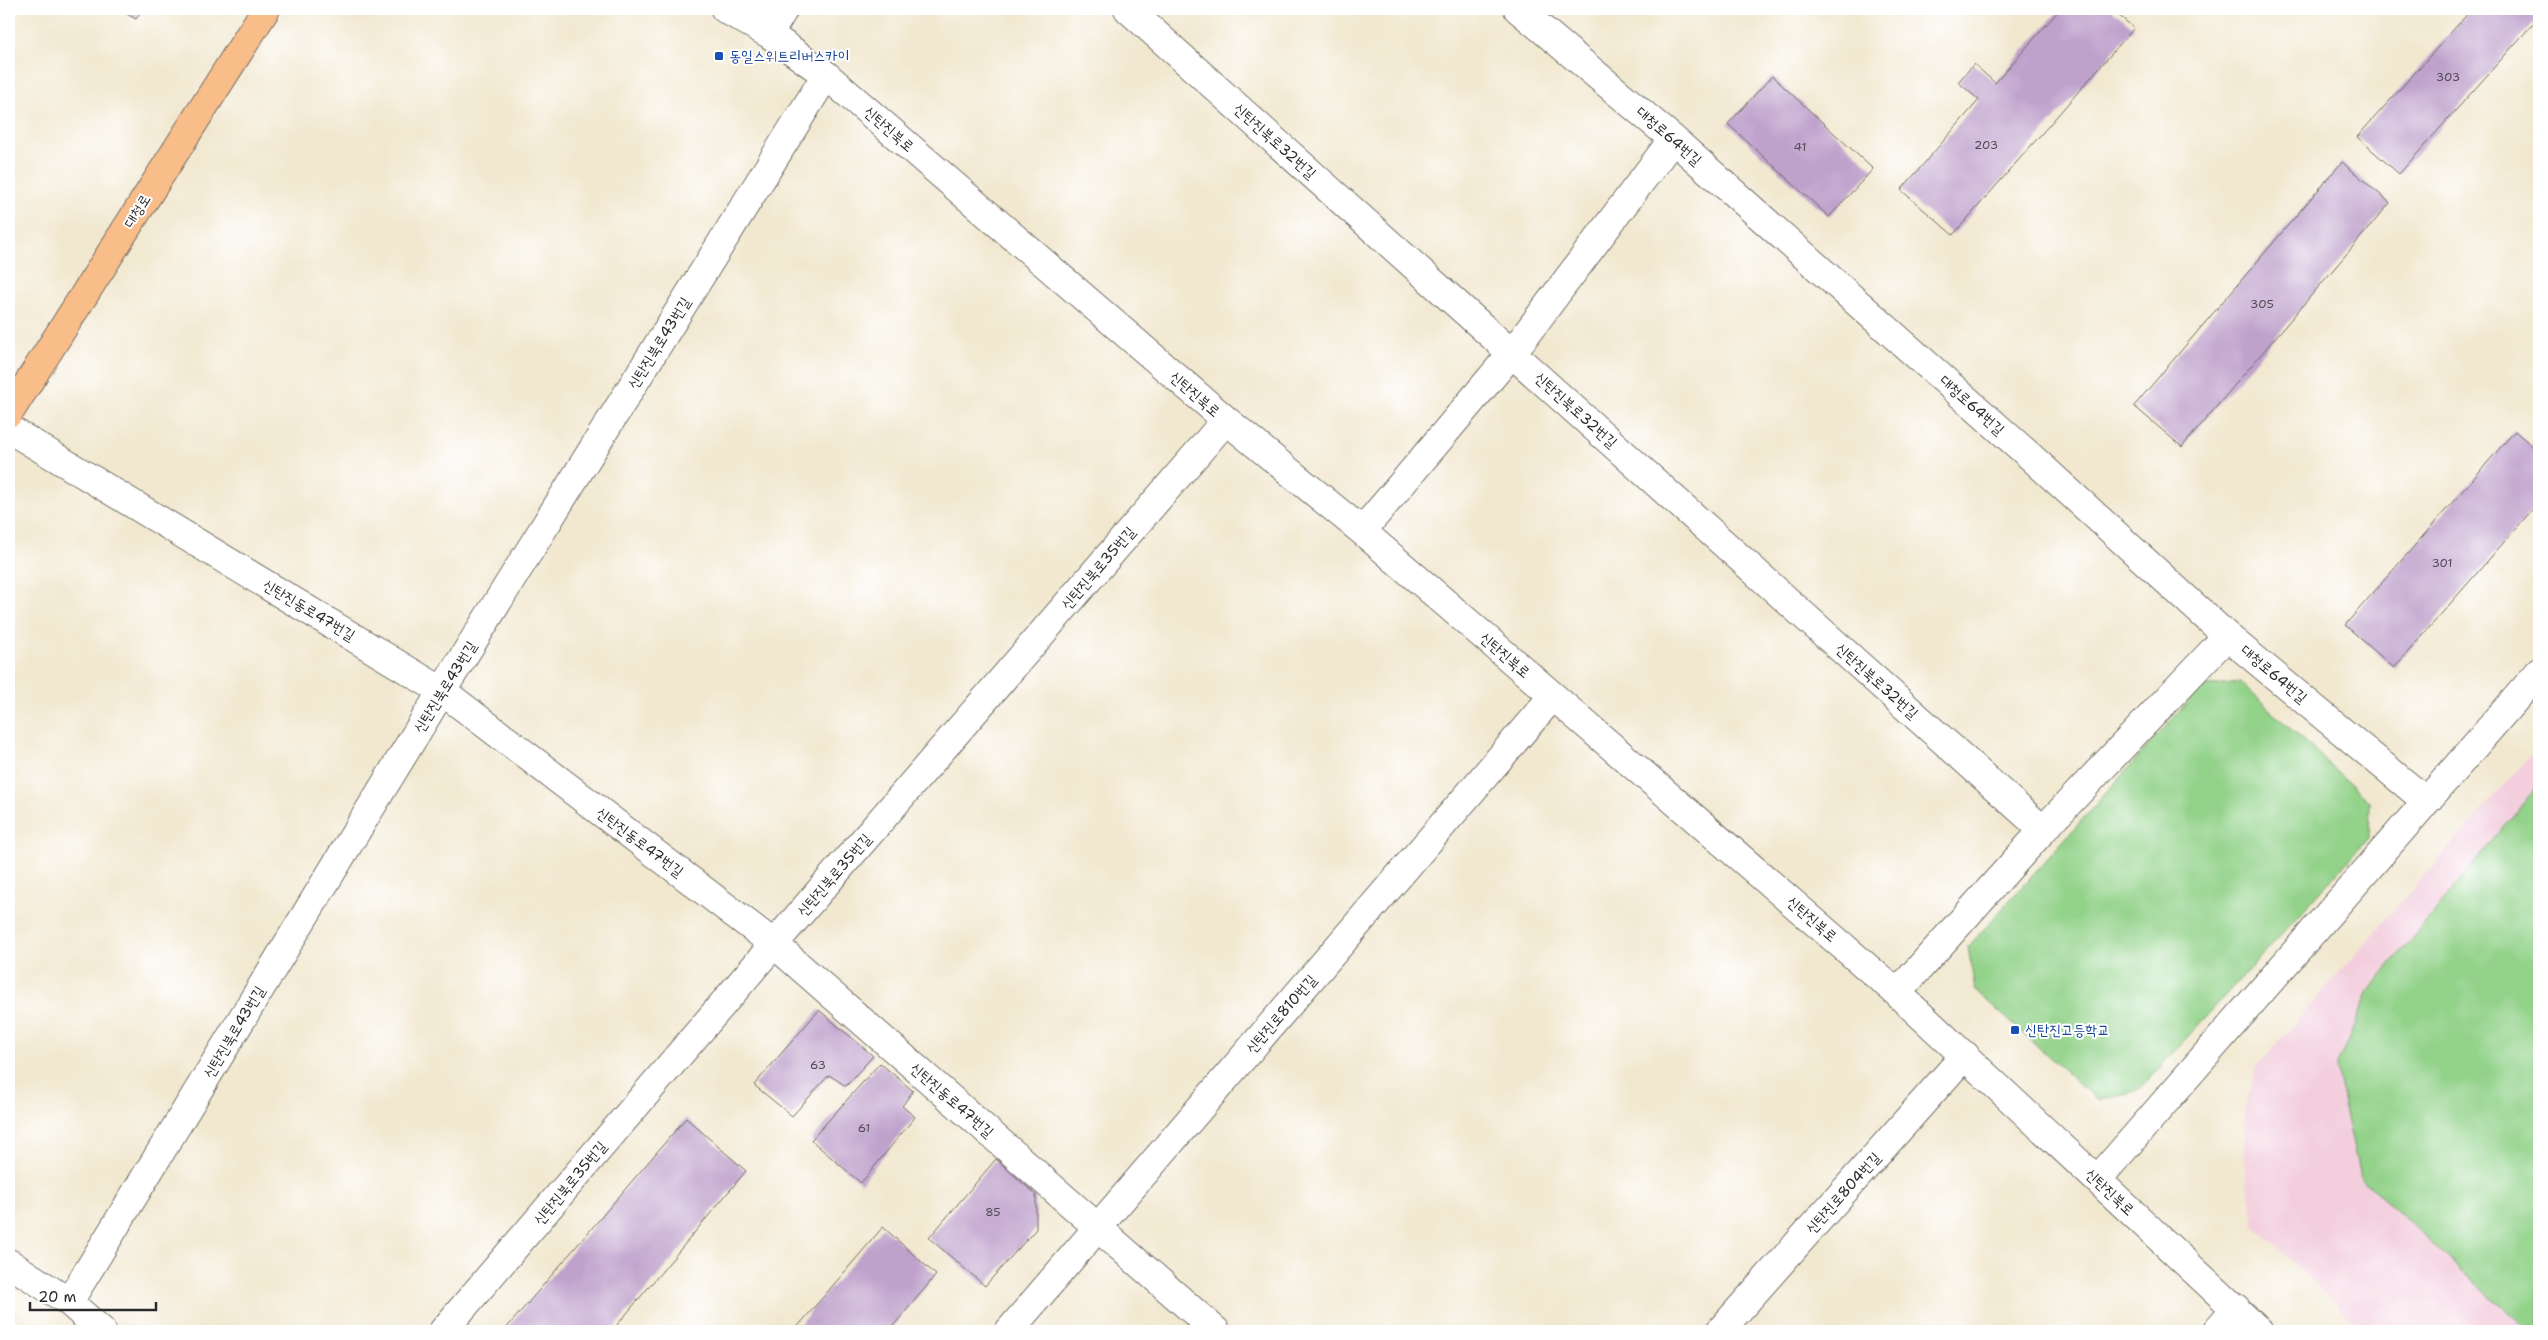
<svg xmlns="http://www.w3.org/2000/svg" width="2548" height="1340" font-family="'Shantell Sans','Poor Story',sans-serif">
<style>
.built{fill:#f3cfde}
.green{fill:#92d289;stroke:#5e7e5a}
.building{fill:#bfa2cc}
.lines{fill:none;stroke-linecap:round;stroke-linejoin:round}
.street-casing{stroke:#716d65;stroke-width:30}
.primary-casing{stroke:#716d65;stroke-width:30}
.street{stroke:#fff;stroke-width:28}
.primary{stroke:#f8bd89;stroke-width:28}
.transit-dot{fill:#1a4fb4;stroke:#fff;stroke-width:2}
.labels{text-anchor:middle;dominant-baseline:central;stroke-width:4;stroke-linejoin:round;paint-order:stroke}
.number-label{font-size:12px;fill:#504953}
.transit-label{font-size:15px;fill:#164399;stroke:#fff;text-anchor:start}
.street-label{font-size:15px;fill:#2b2b2b;stroke:#fff}
</style>
<rect width="100%" height="100%" fill="#fff"/>
<filter id="ink" filterUnits="userSpaceOnUse"><feTurbulence type="fractalNoise" baseFrequency=".02" numOctaves="2"/><feDisplacementMap in="SourceGraphic" scale="10" xChannelSelector="R" yChannelSelector="G"/><feConvolveMatrix kernelMatrix="1 2 1 2 8 2 1 2 1" color-interpolation-filters="sRGB"/></filter>
<filter id="wash" filterUnits="userSpaceOnUse"><feTurbulence type="fractalNoise" baseFrequency=".0096" numOctaves="4" result="noise"/><feDisplacementMap in="SourceGraphic" scale="20" xChannelSelector="R" yChannelSelector="G"/><feGaussianBlur stdDeviation="1.12" result="paint"/><feColorMatrix in="noise" values="0 0 0 0 0 0 0 0 0 0 0 0 0 0 0 0 0 1.4 0 .05"/><feComposite in="paint" operator="in"/></filter>
<g filter="url(#wash)">
<rect width="100%" height="100%" fill="#f2e8d0"/>
<path class="built" d="M 2539,745 L 2539,1331 L 2364,1331 L 2255,1226 L 2245,1173 L 2244,1111 L 2257,1066 Z"/>
<path class="green" d="M 2240,682 L 2370,802 L 2369,838 L 2139,1090 L 2098,1101 L 1975,990 L 1968,947 L 2201,687 Z
M 2539,784 L 2539,1331 L 2528,1331 L 2360,1177 L 2336,1068 L 2368,992 Z"/>
<g id="blocks">
<path class="building" d="M 118,9 L 142,9 L 136,19 Z
M 2060,9 L 2111,9 L 2134,28 L 1953,235 L 1901,190 L 1979,100 L 1958,82 L 1974,64 L 1995,83 Z
M 2472,9 L 2539,9 L 2539,17 L 2399,174 L 2357,137 Z
M 1772,76 L 1873,169 L 1829,217 L 1728,124 Z
M 2342,162 L 2390,203 L 2182,447 L 2134,406 Z
M 2515,431 L 2539,452 L 2539,502 L 2394,668 L 2345,625 Z
M 819,1010 L 873,1056 L 846,1086 L 829,1075 L 792,1116 L 754,1085 Z
M 880,1063 L 913,1091 L 902,1106 L 915,1117 L 861,1183 L 811,1140 Z
M 686,1118 L 746,1171 L 612,1331 L 504,1331 Z
M 996,1159 L 1036,1195 L 1036,1229 L 985,1286 L 929,1238 Z
M 883,1227 L 936,1275 L 889,1331 L 794,1331 Z"/>
</g>
</g>
<g filter="url(#ink)">
<use href="#blocks" fill-opacity="0" stroke="#716d65" stroke-width="1"/>
<g class="lines">
<defs>
<path id="street" d="M 725,9 L 769,34 L 826,75 L 1226,420 L 1362,531 L 1897,993 L 2259,1331
M 1128,9 L 2043,830
M 1518,9 L 1673,139 L 2031,457 L 2227,636 L 2426,801
M 769,34 L 784,9
M 9,429 L 442,691 L 774,944 L 1216,1331
M 1362,531 L 1512,353 L 1673,139
M 1897,993 L 2043,830 L 2227,636
M 2097,1180 L 2539,672
M 9,1263 L 69,1302 L 102,1331
M 69,1302 L 442,691 L 826,75
M 443,1331 L 774,944 L 1226,420
M 1009,1331 L 1553,696
M 1720,1331 L 1965,1055
M 2216,1331 L 2236,1308"/>
<path id="primary" d="M 9,413 L 266,9"/>
</defs>
<use href="#street" class="street-casing"/>
<use href="#primary" class="primary-casing"/>
<use href="#street" class="street"/>
<use href="#primary" class="primary"/>
</g>
</g>
<g class="transit-dot">
<rect x="714" y="51" width="10" height="10" rx="2.5"/>
<rect x="2010" y="1025" width="10" height="10" rx="2.5"/>
</g>
<g class="labels">
<g class="number-label">
<text x="2448" y="77">303</text>
<text x="1986" y="145">203</text>
<text x="1800" y="147">41</text>
<text x="2262" y="304">305</text>
<text x="2442" y="563">301</text>
<text x="818" y="1065">63</text>
<text x="864" y="1128">61</text>
<text x="993" y="1212">85</text>
</g>
<g class="transit-label">
<text x="729" y="56">동일스위트리버스카이</text>
<text x="2025" y="1030">신탄진고등학교</text>
</g>
<g class="street-label">
<text transform="translate(889 129) rotate(41)">신탄진북로</text>
<text transform="translate(1669 136) rotate(41)">대청로64번길</text>
<text transform="translate(1275 141) rotate(42)">신탄진북로32번길</text>
<text transform="translate(137 211) rotate(-58)">대청로</text>
<text transform="translate(659 343) rotate(-58)">신탄진북로43번길</text>
<text transform="translate(1195 394) rotate(41)">신탄진북로</text>
<text transform="translate(1972 405) rotate(42)">대청로64번길</text>
<text transform="translate(1576 410) rotate(42)">신탄진북로32번길</text>
<text transform="translate(1098 568) rotate(-49)">신탄진북로35번길</text>
<text transform="translate(309 610) rotate(31)">신탄진동로47번길</text>
<text transform="translate(1505 655) rotate(41)">신탄진북로</text>
<text transform="translate(2274 674) rotate(40)">대청로64번길</text>
<text transform="translate(1877 681) rotate(42)">신탄진북로32번길</text>
<text transform="translate(445 687) rotate(-58)">신탄진북로43번길</text>
<text transform="translate(640 842) rotate(37)">신탄진동로47번길</text>
<text transform="translate(834 875) rotate(-49)">신탄진북로35번길</text>
<text transform="translate(1812 919) rotate(41)">신탄진북로</text>
<text transform="translate(1281 1014) rotate(-49)">신탄진로810번길</text>
<text transform="translate(234 1032) rotate(-59)">신탄진북로43번길</text>
<text transform="translate(952 1100) rotate(41)">신탄진동로47번길</text>
<text transform="translate(570 1183) rotate(-50)">신탄진북로35번길</text>
<text transform="translate(2110 1192) rotate(43)">신탄진북로</text>
<text transform="translate(1843 1193) rotate(-48)">신탄진로804번길</text>
</g>
</g>
<rect width="2548" height="1340" fill="none" stroke="#fff" stroke-width="30"/>
<path d="M30 1302v8h126v-8" fill="none" stroke="#2b2b2b" stroke-width="2.5"/>
<text x="38" y="1302" font-size="15" fill="#2b2b2b" stroke="#ffffff" stroke-width="4" paint-order="stroke">20 m</text>
</svg>
